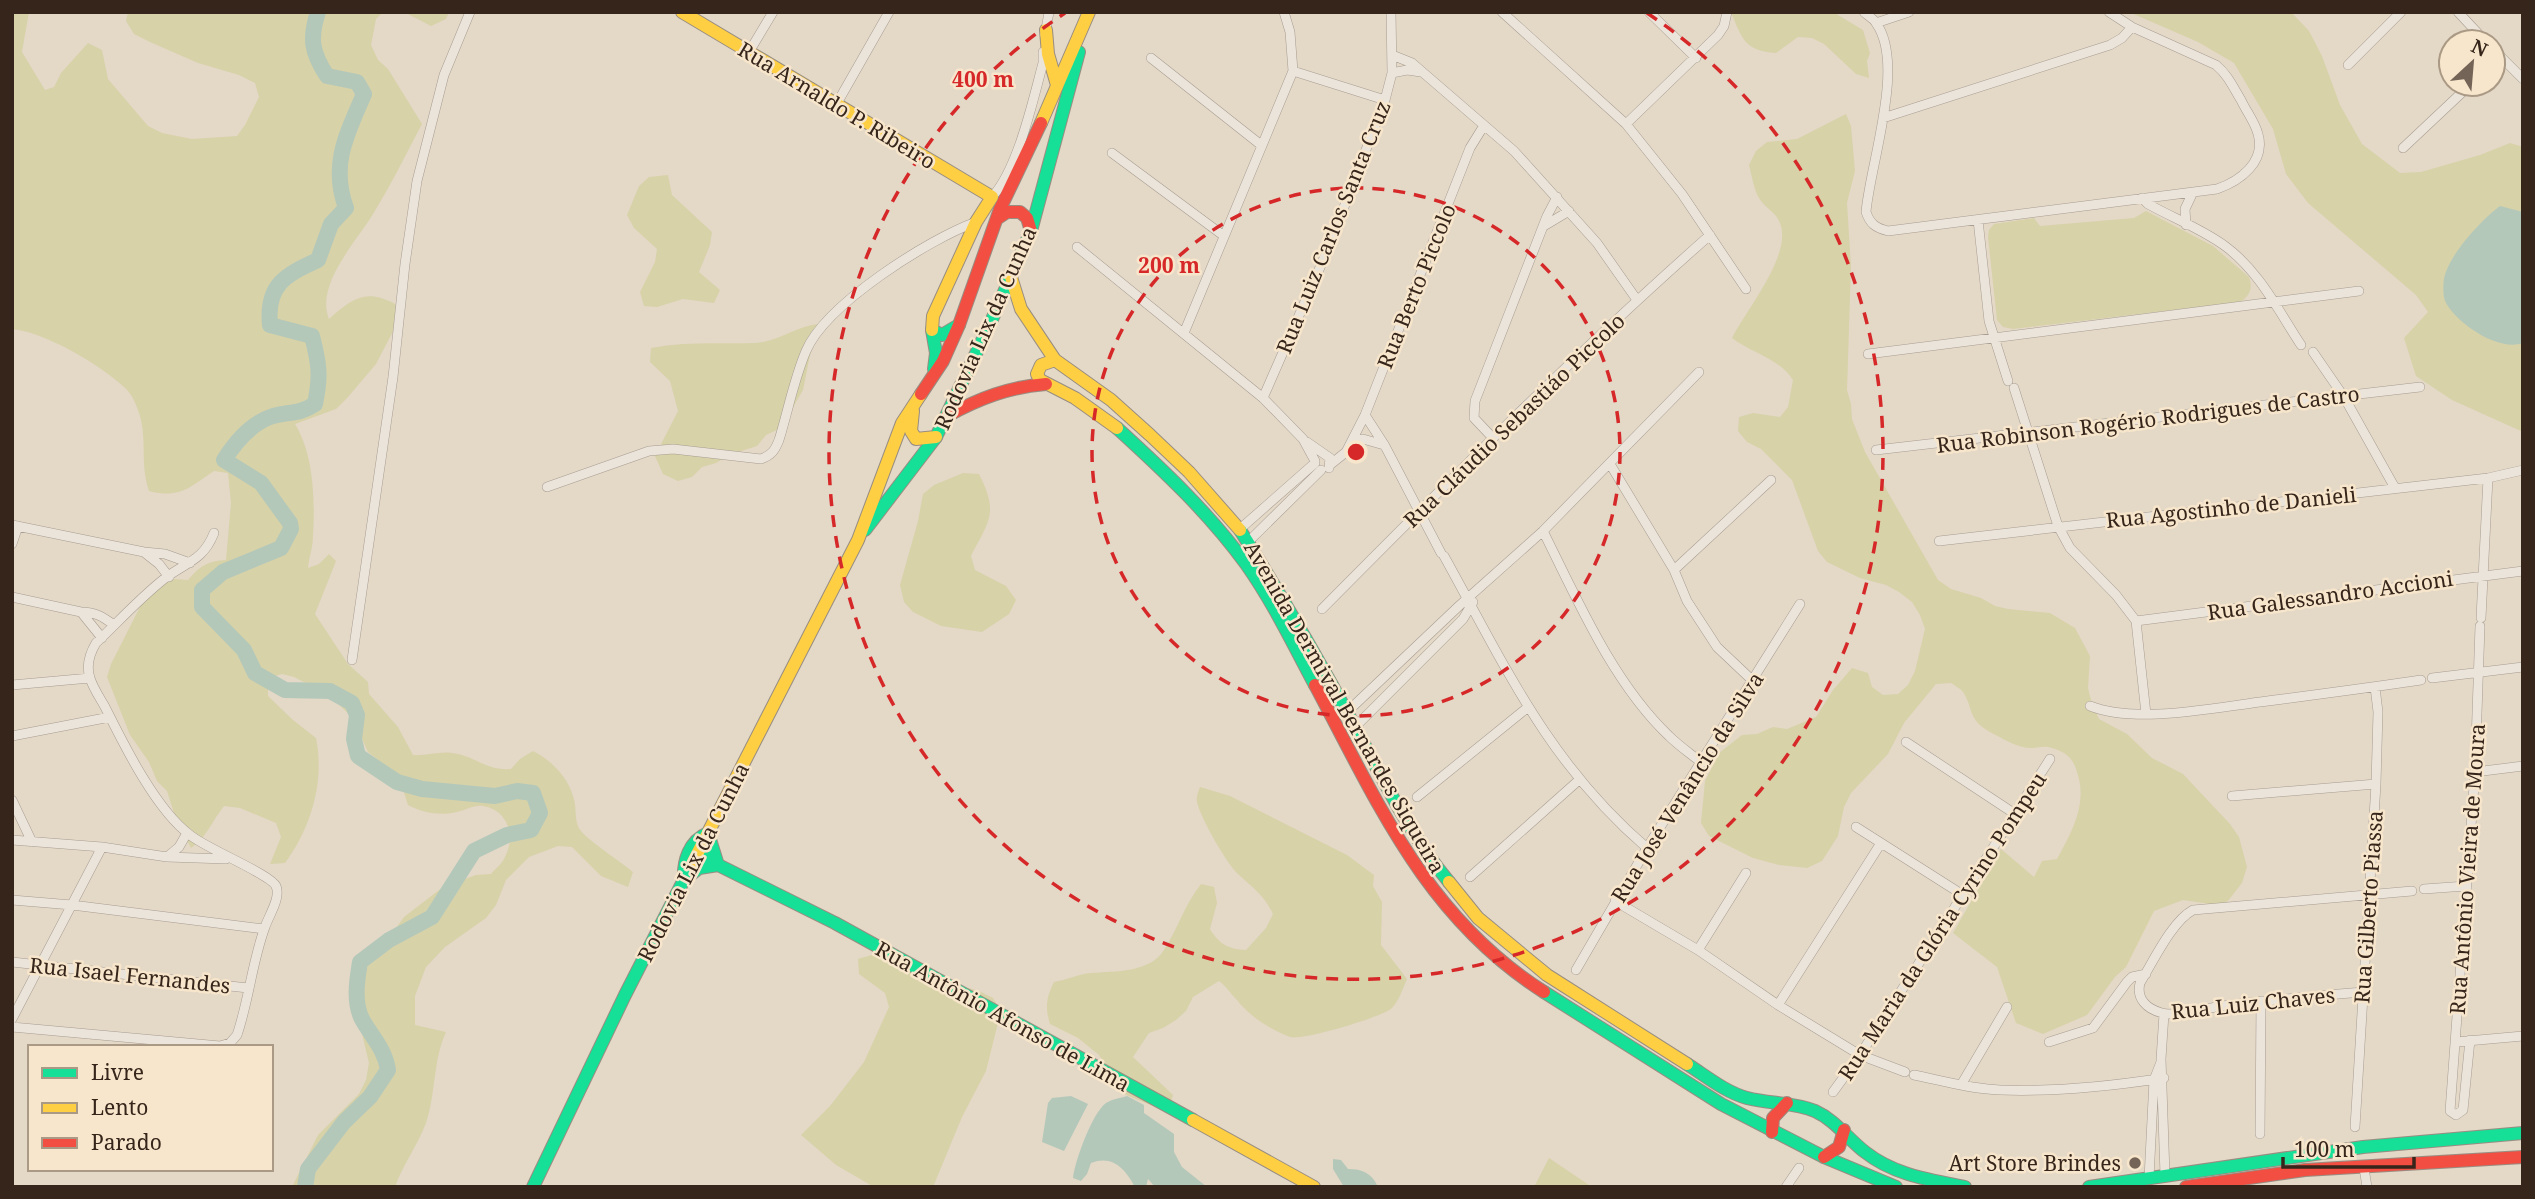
<svg xmlns="http://www.w3.org/2000/svg" width="2535" height="1199" font-family="'Noto Serif',serif">
<style>
.green{fill:#d7d2a8}
.water{fill:#b4c8ba}
.lines{fill:none;stroke-linecap:round;stroke-linejoin:round}
.river{stroke:#b4c8ba;stroke-width:16}
.street-casing{stroke:#a89d91;stroke-width:10}
.fast-casing{stroke:#988d81;stroke-width:14}
.slow-casing{stroke:#988d81;stroke-width:14}
.jam-casing{stroke:#988d81;stroke-width:14}
.street{stroke:#ebe4da;stroke-width:9}
.fast{stroke:#16e098;stroke-width:12}
.slow{stroke:#ffcf43;stroke-width:12}
.jam{stroke:#f24e42;stroke-width:12}
.ring{fill:none;stroke:#d62828;stroke-width:3.5;stroke-dasharray:12 9}
.poi-dot{fill:#736457;stroke:#f7e6cb;stroke-width:2.5}
.labels{text-anchor:middle;dominant-baseline:central;stroke-width:5;stroke-linejoin:round;paint-order:stroke}
.street-label{font-size:21px;fill:#36251a;stroke:#f7e6cb}
.poi-label{font-size:21px;fill:#36251a;stroke:#f7e6cb;text-anchor:end}
.centre{fill:#d62828;stroke:#f7e6cb;stroke-width:3.5}
.ring-label{font-size:21px;text-anchor:middle;font-weight:bold;fill:#d62828;stroke:#f7e6cb;stroke-width:5;stroke-linejoin:round;paint-order:stroke}
</style>
<rect width="100%" height="100%" fill="#e4d8c7"/>
<path class="green" d="M 12,12 L 29,12 L 22,52 L 45,90 L 54,87 L 61,73 L 88,43 L 102,50 L 108,79 L 148,126 L 162,133 L 192,139 L 237,136 L 245,125 L 259,97 L 255,83 L 239,75 L 198,63 L 150,42 L 134,34 L 126,21 L 128,12 L 383,12 L 376,19 L 371,45 L 378,60 L 388,69 L 422,124 C 406,154 391,185 373,214 C 356,242 315,285 329,319 C 352,299 365,288 395,304 L 400,318 L 376,364 L 348,397 L 336,409 L 295,424 C 314,455 315,501 313,536 C 313,547 309,557 308,568 L 319,564 L 329,554 L 336,561 L 315,614 L 348,664 L 368,682 L 369,694 L 398,727 L 413,755 C 427,756 439,751 452,753 C 476,756 486,771 511,769 L 520,759 L 533,751 C 553,761 571,780 575,804 C 576,813 575,824 581,831 C 589,841 621,862 633,872 L 628,887 L 601,876 L 572,847 L 558,846 L 529,857 L 506,880 L 496,905 L 486,918 L 445,947 L 426,967 L 415,996 L 415,1025 L 446,1032 C 433,1060 436,1093 426,1123 C 418,1145 403,1164 395,1187 L 292,1187 L 318,1135 L 359,1094 L 366,1080 L 369,1063 L 350,984 L 364,956 L 396,928 L 404,917 L 443,887 L 476,875 L 491,874 C 495,869 502,864 505,857 C 516,836 508,810 483,806 C 472,805 467,810 457,812 C 440,816 423,813 408,805 L 399,777 L 368,752 L 352,717 L 335,701 L 325,693 L 294,677 L 282,674 L 268,678 L 268,696 L 293,720 L 316,738 C 325,781 311,828 285,863 L 270,864 L 281,837 L 276,823 L 240,808 L 224,806 C 212,821 207,837 191,848 L 176,819 L 167,791 L 157,781 L 149,762 L 130,735 L 107,677 L 111,664 L 142,603 L 160,583 L 174,579 L 188,580 C 200,566 208,561 226,560 L 231,503 L 228,473 L 214,471 C 190,487 180,499 149,491 C 140,464 147,441 140,416 C 137,407 133,395 125,388 C 101,365 45,332 12,329 Z
M 404,12 L 449,12 L 446,19 L 431,26 Z
M 1731,12 L 1833,12 L 1863,30 L 1870,53 L 1867,61 L 1869,78 L 1856,74 L 1824,44 L 1812,38 L 1798,37 L 1776,53 C 1745,51 1742,39 1731,12 Z
M 2129,12 L 2291,12 L 2309,31 L 2322,56 L 2340,105 L 2362,144 L 2400,173 L 2421,172 L 2480,155 L 2510,143 L 2523,147 L 2523,432 L 2452,400 L 2416,376 L 2404,338 L 2428,312 L 2416,295 L 2308,203 L 2286,174 L 2273,129 L 2234,63 L 2198,42 Z
M 1846,114 L 1851,126 L 1855,171 L 1847,203 L 1851,266 L 1847,390 L 1851,404 L 1852,419 L 1865,452 L 1938,580 L 1951,589 L 1981,598 L 1995,606 L 2008,609 L 2050,613 L 2075,628 L 2090,656 L 2088,688 L 2092,704 L 2099,719 L 2127,734 L 2152,758 L 2183,774 L 2230,824 L 2239,837 L 2247,867 L 2242,883 L 2224,906 L 2183,900 L 2154,911 L 2126,967 L 2115,977 L 2087,1015 L 2043,1034 L 2016,1023 L 1997,967 L 1953,933 L 2001,849 L 2034,877 L 2042,861 L 2057,859 C 2072,831 2088,804 2077,772 C 2073,758 2066,752 2052,748 C 2044,745 2038,748 2030,748 C 2017,748 2002,738 1990,732 C 1967,719 1974,709 1963,692 C 1961,689 1954,685 1951,683 L 1936,684 L 1904,723 L 1888,754 L 1851,793 L 1844,807 L 1838,836 L 1822,861 L 1807,868 L 1779,865 L 1753,858 L 1709,836 L 1701,823 L 1705,781 L 1719,753 L 1742,735 L 1757,734 L 1773,727 L 1787,729 L 1816,717 L 1833,690 L 1852,668 L 1868,673 L 1872,687 L 1883,695 L 1898,694 L 1908,685 L 1915,671 L 1925,629 L 1920,615 L 1912,602 L 1899,592 L 1886,585 L 1860,578 L 1827,562 L 1818,551 L 1792,480 L 1761,449 L 1747,442 L 1738,431 L 1739,417 L 1753,413 L 1780,417 L 1788,407 L 1793,380 C 1779,358 1753,354 1732,338 C 1746,310 1795,252 1779,221 C 1776,213 1766,208 1761,201 C 1754,192 1752,176 1749,165 L 1756,151 L 1767,142 L 1797,139 Z
M 668,175 L 672,195 L 712,232 L 710,245 L 699,272 L 720,290 L 714,303 L 683,299 L 657,307 L 644,306 L 640,292 L 655,262 L 657,249 L 634,228 L 627,215 L 639,186 L 649,177 Z
M 2146,211 L 2213,246 L 2249,277 C 2253,288 2250,296 2240,302 L 2013,329 L 2003,327 L 1997,320 L 1988,237 L 1989,230 L 1994,224 L 2034,218 L 2040,226 L 2134,218 Z
M 818,324 L 824,326 L 811,350 L 803,390 L 781,428 L 766,435 L 757,446 L 729,455 L 716,463 L 702,467 L 692,477 L 678,481 L 663,474 L 655,456 L 678,411 L 670,381 L 650,362 L 651,348 C 685,341 721,344 755,343 C 778,342 796,326 818,324 Z
M 963,473 L 979,474 C 999,513 989,521 971,556 L 975,570 L 1006,586 L 1016,600 L 1009,614 L 982,632 L 941,626 L 913,612 L 904,602 L 900,585 L 918,521 L 923,494 L 934,485 Z
M 1200,787 L 1230,796 L 1347,855 L 1374,875 L 1373,886 L 1382,902 L 1381,945 L 1407,979 C 1403,988 1399,1001 1392,1008 C 1383,1017 1301,1041 1290,1037 C 1271,1030 1249,1016 1237,1000 C 1230,993 1227,987 1219,981 L 1193,997 L 1186,1011 L 1176,1020 L 1163,1028 L 1149,1033 L 1133,1057 L 1173,1095 L 1169,1108 L 1155,1107 L 1124,1094 L 1099,1055 L 1078,1038 L 1050,1024 C 1045,1008 1046,998 1054,982 C 1066,980 1079,974 1091,973 C 1115,971 1150,973 1164,950 C 1178,928 1185,904 1201,884 L 1214,887 L 1217,903 L 1210,929 C 1219,944 1228,949 1246,950 L 1266,928 L 1273,914 C 1264,895 1253,888 1238,874 C 1227,864 1200,817 1197,802 C 1196,797 1198,792 1200,787 Z
M 872,955 L 881,956 L 915,973 L 979,991 L 993,998 L 1001,1011 L 986,1071 L 962,1117 L 933,1187 L 874,1187 L 836,1165 L 801,1135 L 830,1106 L 864,1062 L 889,1007 L 885,993 L 859,974 L 858,959 Z
M 1549,1158 L 1592,1187 L 1534,1187 Z"/>
<path class="water" d="M 2500,206 L 2523,212 L 2523,343 C 2498,352 2456,323 2445,301 C 2443,296 2443,285 2444,279 C 2448,256 2481,220 2500,206 Z
M 1071,1096 L 1088,1104 L 1064,1151 L 1042,1142 L 1048,1103 L 1052,1098 Z
M 1127,1096 L 1144,1105 L 1144,1113 L 1174,1134 L 1174,1152 L 1182,1167 L 1207,1187 L 1155,1187 L 1148,1179 L 1146,1187 L 1135,1187 C 1126,1170 1113,1154 1091,1163 L 1087,1174 L 1081,1181 L 1073,1178 C 1075,1161 1092,1113 1106,1103 C 1112,1099 1121,1098 1127,1096 Z
M 1333,1159 L 1341,1160 L 1348,1169 C 1362,1169 1372,1173 1378,1187 L 1344,1187 L 1333,1169 Z"/>
<g class="lines">
<path class="river" d="M 305,1187 L 308,1169 L 344,1122 L 370,1097 L 388,1070 C 385,1050 373,1038 363,1021 C 353,1004 357,980 360,962 L 389,940 L 432,917 L 474,851 L 507,835 L 531,830 L 540,813 L 533,793 L 517,791 L 495,796 L 422,789 L 397,782 L 358,756 L 354,739 L 357,715 L 352,703 L 330,691 L 285,690 L 255,673 L 244,650 L 202,607 L 202,590 L 223,572 L 281,548 L 291,529 L 290,523 L 261,483 L 224,460 C 236,441 251,423 273,416 C 291,411 298,415 315,404 C 321,376 319,363 312,336 L 270,325 C 266,285 285,275 318,260 L 331,224 L 346,208 C 330,164 347,134 364,94 L 357,82 L 327,76 C 312,53 309,39 318,12"/>
<defs>
<path id="street" d="M 1502,12 L 1626,124 L 1682,194 L 1746,289
M 1649,12 L 1696,58
M 1864,12 C 1868,16 1874,19 1876,23 C 1906,64 1870,164 1866,212 C 1870,224 1876,228 1888,231 L 2217,189 C 2240,181 2266,162 2258,134 C 2255,122 2246,111 2241,100 C 2233,87 2228,75 2216,65 L 2132,27 L 2109,12
M 2458,12 L 2486,42
M 1876,23 L 1909,12
M 1045,35 L 1049,12
M 2493,49 L 2523,79
M 749,52 L 773,12
M 1392,55 L 1412,63 L 1514,151 L 1597,243 L 1637,300
M 1151,58 L 1261,145
M 2348,65 L 2401,12
M 1293,71 L 1385,100
M 1392,73 L 1407,70 L 1421,72
M 836,105 L 889,12
M 1883,118 L 2110,45 L 2122,38 L 2132,27
M 1626,124 L 1718,35 L 1724,26 L 1727,12
M 2403,148 L 2471,84
M 1112,153 L 1224,236
M 992,197 C 1018,169 1033,100 1043,63 L 1043,52
M 2142,198 L 2148,204 C 2173,218 2202,229 2225,246 C 2259,271 2278,310 2301,345
M 1978,220 L 1989,321 L 2008,381
M 2186,225 L 2185,209 L 2193,192
M 1544,226 L 1569,211
M 1077,247 L 1263,398 L 1303,439 L 1315,461
M 1184,333 L 1293,71 L 1290,32 L 1284,12
M 2313,352 L 2344,397 L 2395,488
M 1868,354 L 2359,291
M 2014,388 L 2058,526 L 2070,548 L 2116,595 L 2136,621 L 2146,714
M 1263,398 L 1328,249 L 1385,100 L 1392,73 L 1391,12
M 1365,415 L 1385,446 L 1441,553
M 1492,437 L 1474,418 L 1475,401 L 1547,216 L 1557,197
M 1352,441 L 1363,439 L 1384,445
M 1307,442 L 1330,458 L 1329,468
M 1876,450 L 2420,387
M 1331,464 L 1346,452 L 1365,415 L 1470,148 L 1483,127
M 1610,464 L 1674,570 L 1687,601 L 1717,647 L 1753,681
M 547,487 L 649,451 L 673,449 L 761,459 C 772,455 775,450 779,440 C 788,411 794,379 806,351 C 826,304 929,239 976,222
M 12,525 L 144,552 L 165,554 L 190,563
M 1240,529 L 1315,463
M 1543,531 C 1577,599 1613,683 1669,736 C 1679,746 1691,754 1702,763
M 1249,541 L 1321,470
M 1939,541 L 2488,478 L 2523,470
M 12,544 L 18,526
M 145,553 L 159,564 L 169,577
M 1444,556 C 1505,666 1549,764 1647,848
M 1674,570 L 1771,480
M 12,597 L 81,612 C 96,612 103,617 114,625
M 1322,609 C 1449,481 1575,354 1710,235
M 81,612 L 102,638
M 2481,618 L 2488,478
M 2136,621 L 2523,571
M 352,660 L 393,377 L 405,264 L 417,181 L 444,75 L 470,12
M 2432,678 L 2523,667
M 12,685 L 90,678
M 2090,706 C 2135,724 2212,708 2260,702 C 2314,695 2367,688 2421,680
M 1347,712 L 1460,605 L 1543,531 L 1699,372
M 1355,727 L 1463,619 L 1473,602
M 12,736 L 110,717
M 1906,742 L 2015,814
M 2475,772 L 2523,766
M 2232,796 L 2376,784
M 1417,797 L 1527,708
M 12,800 L 32,842
M 1856,827 L 1963,895
M 12,840 L 102,847 L 167,857 L 226,859
M 167,857 L 179,847 L 187,833
M 1470,877 L 1579,780
M 2424,889 L 2466,886
M 12,900 L 72,905 L 264,929
M 1615,901 L 1698,950 L 1778,1005 L 1860,1055 L 1905,1072
M 1698,950 L 1746,873
M 12,962 L 248,988
M 1576,970 L 1647,848 L 1800,604
M 2363,992 C 2316,996 2269,1000 2222,1006 C 2207,1008 2175,1017 2162,1013 C 2147,1009 2136,999 2140,983 C 2153,962 2172,921 2193,910 L 2412,891
M 1778,1005 L 1881,843
M 2164,1014 L 2161,1059 L 2165,1175
M 12,1019 L 102,847
M 12,1027 L 220,1046 L 230,1043 L 237,1035 C 249,1000 252,962 265,927 C 269,915 281,898 276,886 C 270,874 207,849 190,835 C 156,810 124,745 105,707 C 100,698 93,688 90,678 C 86,666 90,653 96,643 C 118,622 140,598 164,579 C 186,562 203,561 214,533
M 2470,1040 L 2463,1110 L 2456,1115 L 2450,1111 L 2475,772 L 2480,626
M 2049,1042 L 2093,1028 L 2127,982 L 2132,977 L 2146,974
M 2456,1042 L 2523,1036
M 1914,1075 C 1943,1081 1971,1089 2000,1090 C 2052,1092 2112,1086 2164,1078
M 1961,1085 L 2007,1007
M 1833,1092 L 1860,1055 L 2050,759
M 2355,1127 L 2376,784 L 2378,712 L 2375,687
M 2260,1134 L 2261,1001
M 2364,1168 L 2367,1187
M 2149,1178 L 2154,1080 L 2161,1062
M 1786,1187 L 1799,1168"/>
<path id="fast" d="M 934,369 L 936,353 L 932,330 L 942,335 L 959,325
M 1117,428 C 1163,470 1209,513 1246,564 C 1273,602 1293,644 1315,685
M 865,530 L 936,437 L 990,324 L 1031,231 L 1079,52
M 1240,530 C 1280,593 1317,657 1353,723 C 1382,777 1409,834 1449,882
M 708,833 L 718,865 L 699,868 L 684,880 C 683,861 689,841 708,833 Z
M 690,851 L 835,923 L 1193,1120
M 1544,992 L 1721,1104 L 1824,1157 L 1896,1187
M 1687,1064 C 1706,1076 1725,1092 1747,1098 C 1770,1104 1794,1102 1815,1111 C 1835,1120 1848,1139 1865,1152 C 1894,1175 1930,1180 1965,1187
M 533,1187 L 625,995 L 693,862
M 2089,1187 L 2363,1147 L 2523,1133"/>
<path id="slow" d="M 682,12 L 992,197 L 976,222 L 933,316 L 932,330
M 1046,30 L 1048,54 L 1057,85
M 1041,123 L 1089,12
M 1010,274 L 1021,309 L 1055,360
M 913,411 L 911,431 L 916,439 L 936,437
M 1117,428 L 1075,398 L 1040,380 L 1037,374 L 1041,365 L 1055,360 L 1111,400 L 1150,435 L 1189,472 L 1240,530
M 693,862 L 858,540 L 902,423 L 921,394
M 1449,882 L 1478,918 L 1547,975 L 1687,1064
M 1193,1120 L 1314,1187"/>
<path id="jam" d="M 998,218 L 1007,212 L 1020,212 L 1027,218 L 1031,231
M 921,394 L 943,361 L 959,325 L 1000,209 L 1041,123
M 947,416 C 980,398 1009,387 1046,384
M 1315,685 C 1378,803 1426,917 1544,992
M 1772,1132 L 1773,1118 L 1787,1103
M 1824,1157 L 1839,1147 L 1844,1130
M 2186,1187 L 2305,1170 L 2523,1157"/>
</defs>
<use href="#street" class="street-casing"/>
<use href="#fast" class="fast-casing"/>
<use href="#slow" class="slow-casing"/>
<use href="#jam" class="jam-casing"/>
<use href="#street" class="street"/>
<use href="#fast" class="fast"/>
<use href="#slow" class="slow"/>
<use href="#jam" class="jam"/>
</g>
<g class="ring">
<circle cx="1356" cy="452" r="264"/>
<path d="M1647 13A527 527 0 1 1 1065 13"/>
</g>
<circle class="poi-dot" cx="2135" cy="1163" r="7"/>
<g class="labels">
<g class="street-label">
<text transform="translate(837 105) rotate(31)">Rua Arnaldo P. Ribeiro</text>
<text transform="translate(1333 227) rotate(-68)">Rua Luiz Carlos Santa Cruz</text>
<text transform="translate(1416 286) rotate(-68)">Rua Berto Piccolo</text>
<text transform="translate(985 328) rotate(-66)">Rodovia Lix da Cunha</text>
<text transform="translate(2148 419) rotate(-7)">Rua Robinson Rogério Rodrigues de Castro</text>
<text transform="translate(1514 420) rotate(-44)">Rua Cláudio Sebastiáo Piccolo</text>
<text transform="translate(2231 507) rotate(-6)">Rua Agostinho de Danieli</text>
<text transform="translate(2330 595) rotate(-8)">Rua Galessandro Accioni</text>
<text transform="translate(1345 707) rotate(60)">Avenida Dermival Bernardes Siqueira</text>
<text transform="translate(1687 787) rotate(-58)">Rua José Venâncio da Silva</text>
<text transform="translate(693 862) rotate(-63)">Rodovia Lix da Cunha</text>
<text transform="translate(2467 869) rotate(-86)">Rua Antônio Vieira de Moura</text>
<text transform="translate(2368 907) rotate(-86)">Rua Gilberto Piassa</text>
<text transform="translate(1942 926) rotate(-57)">Rua Maria da Glória Cyrino Pompeu</text>
<text transform="translate(130 975) rotate(6)">Rua Isael Fernandes</text>
<text transform="translate(2253 1003) rotate(-6)">Rua Luiz Chaves</text>
<text transform="translate(1003 1016) rotate(29)">Rua Antônio Afonso de Lima</text>
</g>
<g class="poi-label">
<text x="2121" y="1163">Art Store Brindes</text>
</g>
</g>
<circle cx="1356" cy="452" r="10" class="centre"/>
<g class="ring-label">
<text x="983" y="87">400 m</text>
<text x="1169" y="273">200 m</text>
</g>
<rect width="2535" height="1199" fill="none" stroke="#36251a" stroke-width="28"/>
<rect x="28" y="1045" width="245" height="126" fill="#f7e6cb" stroke="#aa9984" stroke-width="2"/>
<rect x="42" y="1068" width="35" height="10" fill="#16e098" stroke="#aa9984" stroke-width="2"/>
<text x="91" y="1080" font-size="21" fill="#36251a">Livre</text>
<rect x="42" y="1103" width="35" height="10" fill="#ffcf43" stroke="#aa9984" stroke-width="2"/>
<text x="91" y="1115" font-size="21" fill="#36251a">Lento</text>
<rect x="42" y="1138" width="35" height="10" fill="#f24e42" stroke="#aa9984" stroke-width="2"/>
<text x="91" y="1150" font-size="21" fill="#36251a">Parado</text>
<g transform="translate(2472 63) rotate(26)"><circle r="33" fill="#f7e6cb" stroke="#aa9984" stroke-width="2"/>
<path d="M0-5L12 26L0 18L-12 26Z" fill="#736457"/>
<text y="-10" font-size="19" font-weight="bold" text-anchor="middle" fill="#36251a">N</text>
</g>
<path d="M2283 1157v10h131v-10" fill="none" stroke="#36251a" stroke-width="3.5"/>
<text x="2294" y="1157" font-size="21" fill="#36251a" stroke="#f7e6cb" stroke-width="5" paint-order="stroke">100 m</text>
</svg>
